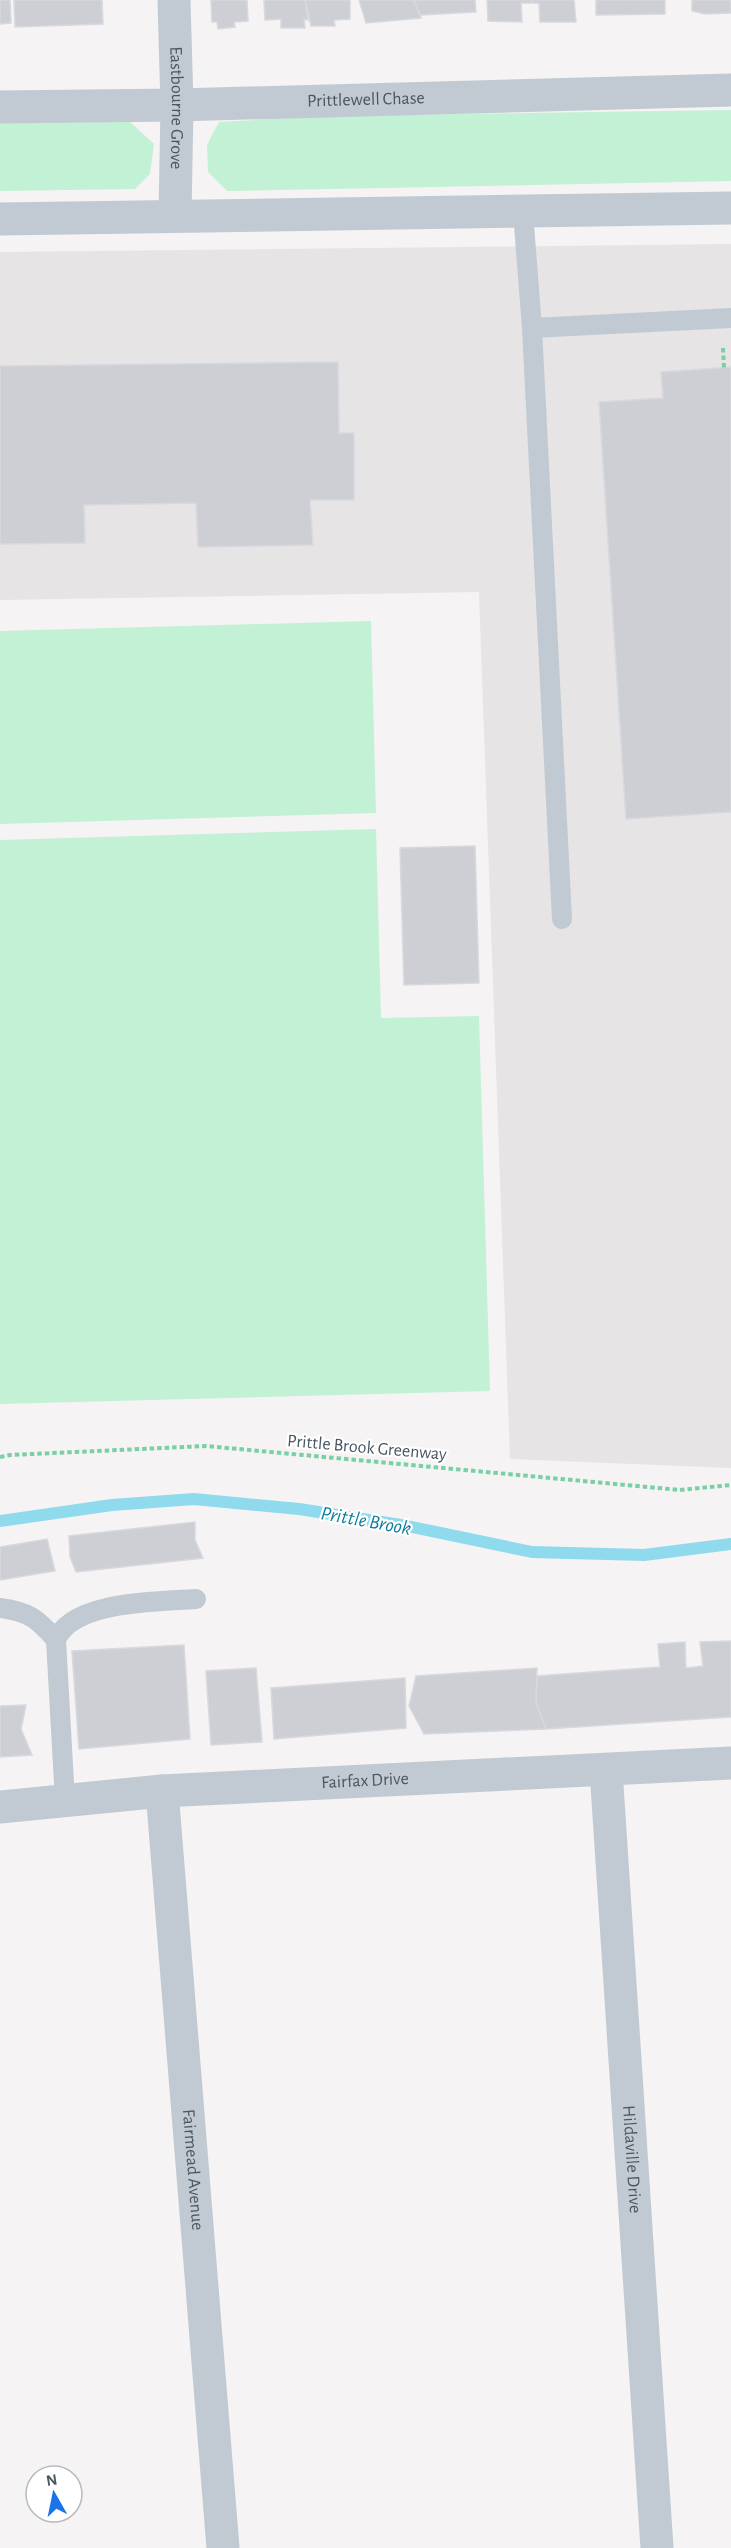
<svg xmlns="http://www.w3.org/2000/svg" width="731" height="2548" font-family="'Alegreya Sans',sans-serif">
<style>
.education{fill:#e6e4e5}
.green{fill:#c3f1d5}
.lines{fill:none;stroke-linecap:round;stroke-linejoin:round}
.stream{stroke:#90daee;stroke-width:12}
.building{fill:#cdcfd5;stroke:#d7d9de;stroke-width:1.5}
.path{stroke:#7ad0a6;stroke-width:4;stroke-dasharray:4.5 3;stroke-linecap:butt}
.service{stroke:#c1cad2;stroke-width:20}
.minor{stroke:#c1cad2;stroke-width:33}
.tertiary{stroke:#c1cad2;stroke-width:33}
.labels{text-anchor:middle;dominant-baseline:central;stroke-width:4.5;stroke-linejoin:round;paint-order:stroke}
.street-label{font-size:18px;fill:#4a5661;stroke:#fff}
.water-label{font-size:20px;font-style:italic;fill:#0c7c9b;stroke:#fff}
</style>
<rect width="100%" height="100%" fill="#f5f3f3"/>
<path class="education" d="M 731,244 L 731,1468 L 510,1459 L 479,592 L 0,600 L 0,252 Z"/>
<path class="green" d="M 731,110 L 731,181 L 227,191 L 208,172 L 207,145 L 219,122 L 327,116 Z
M 128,120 L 154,144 L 150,174 L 135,189 L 0,191 L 0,123 Z
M 371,621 L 376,813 L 0,824 L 0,631 Z
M 376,829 L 381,1018 L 479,1016 L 490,1391 L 0,1404 L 0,840 Z"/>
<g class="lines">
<path class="stream" d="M 0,1521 L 112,1505 L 194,1499 L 299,1509 L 407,1526 L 532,1552 L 644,1555 L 731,1544"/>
</g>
<path class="building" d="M 0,0 L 10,0 L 11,23 L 0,24 Z
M 14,0 L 102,0 L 103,24 L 15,27 Z
M 211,0 L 247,0 L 248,21 L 234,22 L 235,27 L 218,29 L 217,22 L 212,22 Z
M 264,0 L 305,0 L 308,20 L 304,19 L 305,28 L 281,28 L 281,19 L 265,20 Z
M 305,0 L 350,0 L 350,19 L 334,20 L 335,26 L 311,26 Z
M 359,0 L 414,0 L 421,18 L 366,23 Z
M 414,0 L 475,0 L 476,12 L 420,15 Z
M 487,0 L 532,0 L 533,3 L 521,3 L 522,22 L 488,21 Z
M 532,0 L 574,0 L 576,22 L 540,22 L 539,3 L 533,3 Z
M 596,0 L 665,0 L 665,14 L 596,15 Z
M 692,0 L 731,0 L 731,13 L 705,14 L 692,11 Z
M 338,362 L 339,433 L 354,433 L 354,500 L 310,500 L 313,545 L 198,547 L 196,503 L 84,505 L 85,543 L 0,544 L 0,366 Z
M 731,367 L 731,812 L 626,819 L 599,402 L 663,398 L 661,372 Z
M 475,846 L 479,983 L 404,985 L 400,848 Z
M 195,1522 L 195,1540 L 203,1558 L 76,1572 L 70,1557 L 69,1536 Z
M 47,1539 L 55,1571 L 0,1580 L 0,1547 Z
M 731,1641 L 731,1717 L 546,1729 L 536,1702 L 537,1676 L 660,1667 L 658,1644 L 685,1642 L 686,1668 L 703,1666 L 700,1642 Z
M 184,1645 L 190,1739 L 79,1749 L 72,1651 Z
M 256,1668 L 262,1742 L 211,1745 L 206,1671 Z
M 537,1668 L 536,1702 L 546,1729 L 424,1734 L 409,1706 L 416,1676 Z
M 405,1678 L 406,1728 L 274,1739 L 271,1688 Z
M 26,1705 L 21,1729 L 32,1755 L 0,1757 L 0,1706 Z"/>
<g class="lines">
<path class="path" d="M 723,348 L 724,368
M 0,1457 L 10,1455 L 206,1446 L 680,1490 L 731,1485"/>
<path class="service" d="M 523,212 L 532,328 L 562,919
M 532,328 L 731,318
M 0,1608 C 29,1612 37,1618 56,1640
M 65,1801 L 56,1640 C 73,1600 159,1602 196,1599"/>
<g class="minor">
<path id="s1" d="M 174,0 L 177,105 L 175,216"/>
<path id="s2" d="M 606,1770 L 657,2548"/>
<path id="s3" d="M 162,1791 L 223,2548"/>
</g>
<g class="tertiary">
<path id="s4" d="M 0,107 L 177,105 L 731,90"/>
<path d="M 0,219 L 731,208"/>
<path id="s5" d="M 0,1807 L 162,1791 L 731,1763"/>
</g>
</g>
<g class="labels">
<g class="street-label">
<text stroke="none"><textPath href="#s4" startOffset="366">Prittlewell Chase</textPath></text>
<text stroke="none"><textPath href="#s1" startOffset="108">Eastbourne Grove</textPath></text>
<text transform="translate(367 1448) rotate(5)">Prittle Brook Greenway</text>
<text stroke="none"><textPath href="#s5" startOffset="366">Fairfax Drive</textPath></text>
<text stroke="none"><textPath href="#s2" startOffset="390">Hildaville Drive</textPath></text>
<text stroke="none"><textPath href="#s3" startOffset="380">Fairmead Avenue</textPath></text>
</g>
<g class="water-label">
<text transform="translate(366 1521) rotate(10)">Prittle Brook</text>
</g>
</g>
<g transform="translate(54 2494) rotate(351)"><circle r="28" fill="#ffffff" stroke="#b7bbc0" stroke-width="1.5"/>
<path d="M0-4.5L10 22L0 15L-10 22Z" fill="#1a73e8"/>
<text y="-9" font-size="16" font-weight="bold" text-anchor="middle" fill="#4a5661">N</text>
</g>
</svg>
